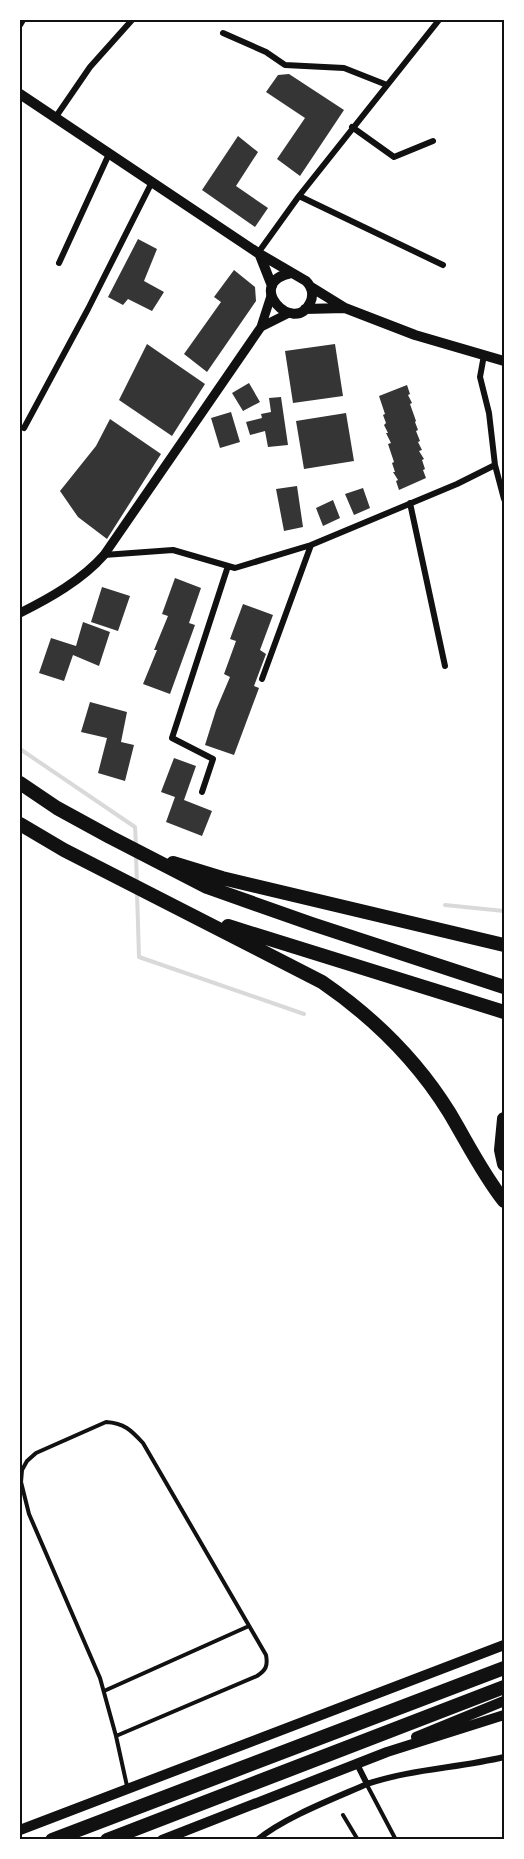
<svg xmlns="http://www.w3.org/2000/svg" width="524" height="1859" font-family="'Open Sans',sans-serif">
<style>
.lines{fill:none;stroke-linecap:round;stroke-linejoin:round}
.stream{stroke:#d9d9d9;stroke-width:4}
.building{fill:#353535}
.service{stroke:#111;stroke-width:4}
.minor{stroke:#111;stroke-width:6}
.tertiary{stroke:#111;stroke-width:9}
.secondary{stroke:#111;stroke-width:10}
.primary{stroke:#111;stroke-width:10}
.motorway{stroke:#111;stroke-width:14}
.neatline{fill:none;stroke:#111;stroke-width:2}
</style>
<rect width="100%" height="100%" fill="#fff"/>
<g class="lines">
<path class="stream" d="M 20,749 L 135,827 L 136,845
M 136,856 L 137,884
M 137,892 L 139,957 L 304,1014
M 445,905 L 504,911"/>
</g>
<path class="building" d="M 289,74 L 344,110 L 300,176 L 277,159 L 305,118 L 266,92 L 278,75 Z
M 238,136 L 258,152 L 236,186 L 268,208 L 255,227 L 202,190 Z
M 138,239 L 157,249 L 144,281 L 164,292 L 152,311 L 128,299 L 123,305 L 108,297 Z
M 234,270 L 255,287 L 256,301 L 207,372 L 184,354 L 221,302 L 214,297 Z
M 147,344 L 205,384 L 172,436 L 119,400 Z
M 335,344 L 343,396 L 293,403 L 285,351 Z
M 249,383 L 260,402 L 243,411 L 232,393 Z
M 407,385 L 410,394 L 408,395 L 412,403 L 410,404 L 416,421 L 415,422 L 418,430 L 416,431 L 420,441 L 418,442 L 422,450 L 419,451 L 424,459 L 422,460 L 425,469 L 423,470 L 426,478 L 399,490 L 396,481 L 398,480 L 393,472 L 395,472 L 392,463 L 394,462 L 388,444 L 391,443 L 386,433 L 388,433 L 384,425 L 386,423 L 383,415 L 385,414 L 379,396 Z
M 281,397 L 288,445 L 268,447 L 265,431 L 250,435 L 246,422 L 262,418 L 261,414 L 271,412 L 269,398 Z
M 231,412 L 240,442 L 220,448 L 211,418 Z
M 346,413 L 354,461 L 304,469 L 296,421 Z
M 110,419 L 161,454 L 107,539 L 78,517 L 60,491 L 96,446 Z
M 297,486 L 303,527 L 284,531 L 276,489 Z
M 363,488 L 370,508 L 354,515 L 345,494 Z
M 333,500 L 340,518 L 323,526 L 316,508 Z
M 175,578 L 201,588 L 189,623 L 195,625 L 170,694 L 143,684 L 157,650 L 154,650 L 168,616 L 162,614 Z
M 102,587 L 130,596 L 118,631 L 91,622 Z
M 243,604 L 273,615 L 260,650 L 266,654 L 254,686 L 259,688 L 234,755 L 205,745 L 216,710 L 230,677 L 224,674 L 236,641 L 230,639 Z
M 83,622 L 110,632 L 99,666 L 73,655 L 64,681 L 39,673 L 51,638 L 76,646 Z
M 90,702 L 127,712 L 121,742 L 134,745 L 125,781 L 98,773 L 107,738 L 81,732 Z
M 174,758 L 196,766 L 184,800 L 212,811 L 202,836 L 166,822 L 175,797 L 161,792 Z"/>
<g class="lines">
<path class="service" d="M 104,1691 L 249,1626
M 116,1736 L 257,1676 C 266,1670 268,1666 266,1655 L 143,1443 C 131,1430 124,1423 106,1422 L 36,1453 L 27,1461 L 22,1470 L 21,1482 L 29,1514 L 100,1678 L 116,1736 L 127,1786
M 367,1785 L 396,1840
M 343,1815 L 358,1840"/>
<path class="minor" d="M 20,25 L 23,20
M 223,33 L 266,52 L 285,65 L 344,68 L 387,85
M 55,118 L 90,67 L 132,20
M 352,127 L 394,157 L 433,141
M 299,196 L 443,265
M 258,253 L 299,196 L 439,20
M 59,263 L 109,154
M 24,428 L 88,309 L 152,182
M 495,465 L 504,499
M 410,503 L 445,666
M 104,555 L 173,550 L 235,568 L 311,545 L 457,484 L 495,465 L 489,413 L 480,377 L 484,355
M 262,679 L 311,545
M 202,792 L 213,759 L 172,738 L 228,566
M 357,1764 L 367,1784 C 411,1769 459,1768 504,1757
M 257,1840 C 285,1817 333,1799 367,1784"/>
<path class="tertiary" d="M 261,327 L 289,313
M 20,613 C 50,598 82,580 104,555 L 261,327 L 271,296"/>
<path class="secondary" d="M 20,94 L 258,253 L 306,281 C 312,287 314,295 310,303 C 294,336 243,283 291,273
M 259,253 L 272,286
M 311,287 L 345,308 L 415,335 L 504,361
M 305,309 L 345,308"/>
<path class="primary" d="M 416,1737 L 504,1701
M 20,1830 L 504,1645
M 162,1840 L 387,1752 L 504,1715"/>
<path class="motorway" d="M 20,783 L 57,808 L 110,837 L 207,887 L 312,924 L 504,987
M 20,824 L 64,850 L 322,982 C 373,1017 416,1059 449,1112 C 467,1142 482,1173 504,1201
M 173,863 L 222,878 L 504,945
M 228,926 L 504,1012
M 504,1119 L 501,1150 L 504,1164
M 52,1840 L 504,1668
M 107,1840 L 504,1687"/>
</g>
<rect width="524" height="1859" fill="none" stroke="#ffffff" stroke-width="42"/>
<rect x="21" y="21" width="482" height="1817" class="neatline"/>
</svg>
